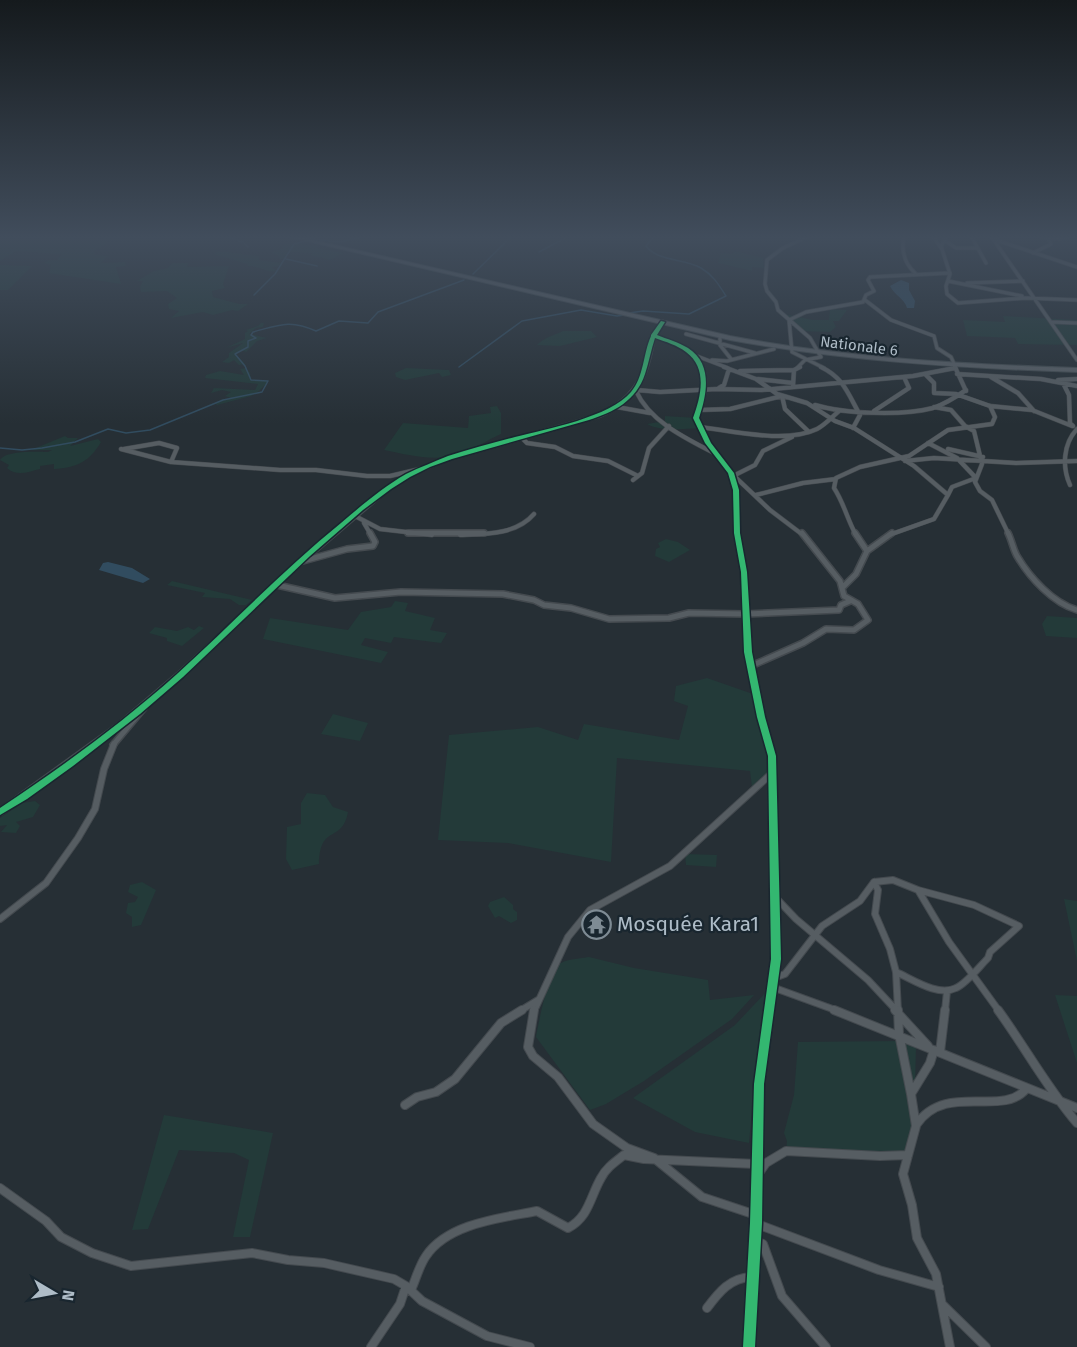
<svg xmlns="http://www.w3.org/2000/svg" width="1077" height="1347" font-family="'Fira Sans',sans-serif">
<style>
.green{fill:#233a39}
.water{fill:#314c5f}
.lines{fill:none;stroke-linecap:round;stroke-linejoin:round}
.stream{stroke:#314c5f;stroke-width:1.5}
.street-far4-casing{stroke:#444a4f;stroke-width:4.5}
.street-far3-casing{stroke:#444a4f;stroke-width:5}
.street-far2-casing{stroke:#444a4f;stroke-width:8}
.street-far1-casing{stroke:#444a4f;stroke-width:8}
.street-casing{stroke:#444a4f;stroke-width:10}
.secondary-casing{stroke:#444a4f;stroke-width:2}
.primary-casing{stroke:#434c51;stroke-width:2}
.street-far4{stroke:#565d62;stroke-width:3}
.street-far3{stroke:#565d62;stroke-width:4}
.street-far2{stroke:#565d62;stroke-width:5}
.street-far1{stroke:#565d62;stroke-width:6}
.street{stroke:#565d62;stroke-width:8}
.secondary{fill:#596168;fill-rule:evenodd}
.primary{fill:#585f65;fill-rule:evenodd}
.cycleway-casing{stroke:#19262f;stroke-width:3}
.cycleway{fill:#33b770;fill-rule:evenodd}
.labels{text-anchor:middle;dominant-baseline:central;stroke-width:4.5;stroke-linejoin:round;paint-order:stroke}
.far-street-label{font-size:15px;fill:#aebcc7;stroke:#19262f}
.near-poi-label{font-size:21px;fill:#aebcc7;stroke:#19262f;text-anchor:start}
</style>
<rect width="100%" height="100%" fill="#262f35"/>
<path class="green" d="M 45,236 L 77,236 L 74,238 L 78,241 L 111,238 L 106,241 L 110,242 L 94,251 L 95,255 L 108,256 L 101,263 L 126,262 L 125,266 L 116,267 L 121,284 L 49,273 L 51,265 L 44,263 L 48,260 L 57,260 L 62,254 L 16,251 L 0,261 L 0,240 L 35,241 Z
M 286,243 L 318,246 L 317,248 L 343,253 L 330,260 L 310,255 L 313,253 L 290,252 L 285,259 L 280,259 L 280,257 L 272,252 L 283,248 L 282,246 Z
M 218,251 L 259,256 L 259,260 L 282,263 L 281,266 L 272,267 L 276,271 C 269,273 258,266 248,266 L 247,264 L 214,254 Z
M 735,251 L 763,258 L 764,268 L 752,267 L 752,271 L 718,263 L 721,253 L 732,254 Z
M 172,263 L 188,263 L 187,267 L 229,266 L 223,284 L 225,288 L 212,291 L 213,297 L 239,304 L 248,304 L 238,311 L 232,310 L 213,315 L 203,312 L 171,318 L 179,311 L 169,309 L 168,304 L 177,298 L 167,291 L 141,292 L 140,287 L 143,281 L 137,281 L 154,271 L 168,268 Z
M 0,265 L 32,266 L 8,290 L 0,290 Z
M 830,309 L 847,310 L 839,321 L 833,321 L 836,327 L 830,332 L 797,331 L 798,329 L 784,314 L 813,320 L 829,320 Z
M 1003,316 L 1077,320 L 1077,345 L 1018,344 L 1015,338 L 967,336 L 963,320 L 1005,322 Z
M 261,323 L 264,323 L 263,327 L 256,328 L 249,334 L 267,338 L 257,341 L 246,352 L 241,350 L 236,354 L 245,364 L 239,365 L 234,360 L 229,363 L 222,362 L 229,357 L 229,353 L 243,343 L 226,348 L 245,339 L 245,333 L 248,331 L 246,330 L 258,326 Z
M 563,331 L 591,331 L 597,337 L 560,346 L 537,345 C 545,337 555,335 563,331 Z
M 246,368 L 250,373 L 251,380 L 267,380 L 268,382 L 259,391 L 251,396 L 217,405 L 215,403 L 231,398 L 225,396 L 231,392 L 222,390 L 211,393 L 214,388 L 255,390 L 258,384 L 205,378 L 206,375 L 220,371 L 244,375 L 240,369 Z
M 406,368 L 449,370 L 451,375 L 442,377 L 439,373 L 405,380 L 396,377 L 395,373 Z
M 497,406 L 501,413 L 501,434 C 487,440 473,450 459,454 C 435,462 408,455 384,450 L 403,423 L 468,428 L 469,416 L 491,413 L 490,407 Z
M 665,416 L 696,418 L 700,428 C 682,429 662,432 647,424 L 665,421 Z
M 65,436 L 68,438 L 78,438 L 70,446 L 98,439 L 101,442 C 90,461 77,468 54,469 L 54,464 L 40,466 L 40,469 C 28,472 17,477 7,468 L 9,465 L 0,460 C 7,450 36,452 48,452 L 52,450 L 31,450 Z
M 666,539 L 678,542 L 690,550 L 669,562 L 655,556 L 656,549 L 660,547 L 658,543 Z
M 172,581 L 248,599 L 252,600 L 246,605 L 239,605 L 230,599 L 202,597 L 205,593 L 167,585 Z
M 395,601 L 408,603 L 405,611 L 435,618 L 430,630 L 447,633 L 441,643 L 394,637 L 391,643 L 365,638 L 361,645 L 388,652 L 381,663 L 263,639 L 270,618 L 348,630 L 361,612 L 391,607 Z
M 1047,616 L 1077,618 L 1077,638 L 1046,636 L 1042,624 Z
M 199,626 L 204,628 L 182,646 L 167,641 L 167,638 L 149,633 L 155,627 L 177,631 L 188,627 L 194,630 Z
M 707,678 L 753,694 L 768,755 L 769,771 L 752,787 L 750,771 L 617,758 L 611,862 L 508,843 L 438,840 L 449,735 L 538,727 L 578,740 L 584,724 L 679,740 L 688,706 L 674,701 L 676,686 Z
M 333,714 L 368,723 L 360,741 L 321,734 Z
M 307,793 L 325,795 L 333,807 L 348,812 C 342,844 320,823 319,864 L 292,870 L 286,859 L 287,827 L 301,824 L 301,803 Z
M 35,801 L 40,805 L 33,817 L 16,822 L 20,826 L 16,833 L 1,832 L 7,825 L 0,826 L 0,818 L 22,803 Z
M 685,854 L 717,855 L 716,867 L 686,865 Z
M 142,882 L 156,890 L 141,925 L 132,927 L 132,917 L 126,913 L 128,903 L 135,902 L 138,897 L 128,892 L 130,885 Z
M 504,897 L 513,905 L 513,909 L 517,912 L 517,920 L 511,923 L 499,916 L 495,918 L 488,906 L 490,902 Z
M 1064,899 L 1077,901 L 1077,961 Z
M 589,957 L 634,968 L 708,980 L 710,1000 L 754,995 L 732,1019 L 644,1081 L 606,1104 L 590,1110 L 536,1037 C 538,1025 548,978 554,969 C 560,959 578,959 589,957 Z
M 767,991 L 755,1078 L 749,1143 L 695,1132 L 633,1098 L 735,1025 Z
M 1055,995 L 1077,996 L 1077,1063 Z
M 903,1041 L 916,1046 L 914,1126 L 906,1157 L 786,1153 L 787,1141 L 784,1133 L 794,1095 L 798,1042 Z
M 164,1115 L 273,1133 L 250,1237 L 233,1237 L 249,1160 L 234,1153 L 179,1150 L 148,1229 L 132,1230 Z"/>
<path class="water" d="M 901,280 L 909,283 L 909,290 L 915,301 L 914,308 L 907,308 C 904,298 895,296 890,286 Z
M 108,562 L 132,568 L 150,579 L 143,583 L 99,570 L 103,563 Z"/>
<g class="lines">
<path class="stream" d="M 225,236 L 243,242 L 248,247
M 311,239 L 340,242 L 366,236
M 539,252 L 569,236
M 286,259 L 317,266
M 473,274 L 512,236
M 254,295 L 275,274 L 294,244 L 305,241
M 629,313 L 643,311 L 689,314 L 726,296 C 719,285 713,275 701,268 C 684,258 658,262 646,246 L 652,238 L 661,236
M 459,367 L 522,321 L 581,310 L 617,316 L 624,315
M 0,448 L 22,450 L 42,448 L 75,442 L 108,429 L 126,433 L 150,430 L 223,400 L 262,392 L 268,381 L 251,380 L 245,366 L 235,354 L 248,347 L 248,341 L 256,338 L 251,335 L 253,332 C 279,325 290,319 316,331 L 339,321 L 368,323 L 378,312 L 464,280"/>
<defs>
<path id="street-far4" d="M 904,236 C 901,251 904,263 915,273
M 933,236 L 941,248
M 947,236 L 941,246 L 950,274 L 946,286 L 947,294 L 958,303 L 1026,298 L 1077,300
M 971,236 L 986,263
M 991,236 L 1077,360
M 1040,236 L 1059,239 L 1069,236
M 944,240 L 956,248 L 977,248
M 996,240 L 1077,267
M 1033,253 L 1051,244 L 1047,236
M 948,281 L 1022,296
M 967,283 L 1023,281
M 865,300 L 891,320 L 934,336 L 937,348 L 951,357 L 956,368
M 1051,322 L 1077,323
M 686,334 L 755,353
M 653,335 L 663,322
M 720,338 L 720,345 L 731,359
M 694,355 L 728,368
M 712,360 L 727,361 L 774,349
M 797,368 L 805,360 L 821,357 L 810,338 L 778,310 L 776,302 L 767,291 L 765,284 L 767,260 L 783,248 L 809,236
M 824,368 L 792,352 L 789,320 L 806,312 L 863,302 L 866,295 L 874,291 L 868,280 L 870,277 L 950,273"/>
<path id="street-far3" d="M 724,367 L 756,379 L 777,394 L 807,403 L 835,421 L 854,428 L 914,466 L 948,495 L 934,519 L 889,535
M 821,367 C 844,378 848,394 860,415 L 853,428
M 955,367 L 966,391
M 740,371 L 794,370
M 925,374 L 934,383 L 934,393 L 956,394 L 990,406 L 1032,410 L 1072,426
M 957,374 L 1041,379 L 1077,386
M 991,377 L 1018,393 L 1034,411
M 758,379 L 793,383
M 1058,380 L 1077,379
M 1063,383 L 1069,395 L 1070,423 L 1073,426
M 793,386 L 794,370 L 800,367
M 719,388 L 724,385 L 729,369
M 637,390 L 660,392 L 717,389 L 761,390 L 913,376 L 955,368
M 636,391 C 650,422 687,439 716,454
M 815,405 C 845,414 902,416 933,408 C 945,404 956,397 966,390
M 617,407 L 650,413
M 934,407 L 951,410 L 965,426 L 974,431 L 982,464 L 975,482 L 980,491 L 992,500 L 1009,535
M 699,410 L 730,409 L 782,396 L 785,409 L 809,432
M 874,411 L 909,388 L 904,377
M 700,427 C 733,431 786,444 817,429 C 825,425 832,417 839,411
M 522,438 L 527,443 L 555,447 L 573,456 L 608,461 L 638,476
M 928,443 L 957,458 L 976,478 L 952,487 L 948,495
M 121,449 L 171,462 L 280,470 L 316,470 L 367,476 L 390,476 L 420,469
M 124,449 L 159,443 L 177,448 L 171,462
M 948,449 L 983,457
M 905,461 L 934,458 L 1016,463 L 1077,461
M 731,473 L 770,510 L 803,535
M 734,479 L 737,474 L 755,465 L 763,451 L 792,437
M 633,480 L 642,473 L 649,448 L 669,426
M 1070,485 C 1062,467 1063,444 1077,429
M 756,495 L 803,483 L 836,479
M 355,516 L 380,529 L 432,535
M 364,523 L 371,535
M 460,535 C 485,534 516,535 534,514
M 856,535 C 847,519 844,503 834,488 L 836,478 L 860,467 L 909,456 L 948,430 L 992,424 L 995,417 L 990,406"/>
<path id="street-far2" d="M 408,533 L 484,533
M 1008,533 C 1012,541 1013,549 1017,556 C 1030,578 1053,603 1077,610
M 867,551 L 892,533
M 303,561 L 347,549 L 373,546 L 375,542 L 370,533
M 277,585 L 335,598 L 401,592 L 503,594 L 534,600 L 544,605 L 571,608 L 609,619 L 669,618 L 689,613 L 746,614 L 839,610 L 841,605 L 850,601
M 843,587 L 856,574 L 867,551 L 855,533
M 751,666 L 803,643 L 826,629 L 854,630 L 868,620 L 858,604 L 844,596 L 840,581 L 802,533
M 113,745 L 144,708"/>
<path id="street-far1" d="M 874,882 L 878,890 L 875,914 L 890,949 L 896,972 L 898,1011
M 776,898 L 796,919 L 868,980 L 897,1011
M 0,919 L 46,883 L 78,838 L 95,809 L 104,769 L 114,744
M 896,972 C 912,979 938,997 956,988 C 967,983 979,967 988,958 L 990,952 L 1019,926 L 974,905 L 918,890
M 774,978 L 785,974 L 822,926 L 860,901 L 874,882 L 893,880 L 918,890 L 949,942 L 999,1011
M 772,987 L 838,1011
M 520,1011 L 538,1000
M 534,1011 L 568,937 L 590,910 L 670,866 L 772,773
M 945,1011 L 947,991"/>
<path id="street" d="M 534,1010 L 528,1047 L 533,1056 L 558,1077 L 593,1124 L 627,1148 L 654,1158 L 702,1197 L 756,1215
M 834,1010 L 1077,1108
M 895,1010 L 928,1046
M 898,1010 L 899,1034 L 911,1094
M 998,1010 C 1025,1047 1047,1088 1077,1123
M 934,1050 L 930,1063 L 911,1094 L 916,1126 L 903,1174 L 912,1205 L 917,1238 L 936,1274 L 950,1347
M 940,1052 L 945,1010
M 405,1105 L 417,1097 L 436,1092 L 455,1079 L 501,1023 L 522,1010
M 916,1125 C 946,1081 1002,1118 1026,1089
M 759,1173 L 766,1163 L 786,1151 L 880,1156 L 908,1155
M 0,1188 L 46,1221 L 61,1237 L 92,1253 L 131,1266 L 252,1253 L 288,1260 L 324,1263 L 394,1279 L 406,1286 L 422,1301 L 487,1336 L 530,1347
M 757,1224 L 879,1270 L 939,1287
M 756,1241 L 763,1244 L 782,1296 L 826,1347
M 411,1290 C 416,1279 419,1266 426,1256 C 448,1223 502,1218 537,1211 L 568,1228 C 589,1217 590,1197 601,1178 C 606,1168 615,1162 624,1155 L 644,1159 L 756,1164
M 943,1305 L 986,1347
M 707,1308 C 719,1292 730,1278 751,1277
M 371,1347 L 400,1304 L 406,1286"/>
<path id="secondary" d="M 651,334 L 655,334 C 665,339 675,342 685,347 C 714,363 708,392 699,418 L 711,443 L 734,473 L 739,490 L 740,533 L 747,572 L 752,652 L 765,717 L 776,756 L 781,959 L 764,1084 L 762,1223 L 755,1347 L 743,1347 L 750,1223 L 754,1084 L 771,959 L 768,756 L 757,717 L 744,652 L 741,572 L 734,533 L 733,490 L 728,473 L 705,443 L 693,418 C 701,396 708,367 686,351 C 677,345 665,342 655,338 C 647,379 640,399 600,417 L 449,460 L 411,475 L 389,490 L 293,572 L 184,676 L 125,726 L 3,814 L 0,815 L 0,808 L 119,722 L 178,672 L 289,570 L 385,488 L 407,473 L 445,458 L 596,415 C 622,403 637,390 645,362 C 647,352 649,343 651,334 Z"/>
<path id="primary" d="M 288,236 L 295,236 L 730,336 C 845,358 960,364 1077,368 L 1077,372 C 960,368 845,361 730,340 L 290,237 Z"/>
</defs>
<use href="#street-far4" class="street-far4-casing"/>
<use href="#street-far3" class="street-far3-casing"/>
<use href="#street-far2" class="street-far2-casing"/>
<use href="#street-far1" class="street-far1-casing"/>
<use href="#street" class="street-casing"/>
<use href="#secondary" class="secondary-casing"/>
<use href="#primary" class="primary-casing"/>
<use href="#street-far4" class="street-far4"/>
<use href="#street-far3" class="street-far3"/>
<use href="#street-far2" class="street-far2"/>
<use href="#street-far1" class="street-far1"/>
<use href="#street" class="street"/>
<use href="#secondary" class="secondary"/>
<use href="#primary" class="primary"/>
<defs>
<path id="cycleway" d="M 661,321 L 665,322 L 657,335 C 667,339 678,342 688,348 C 713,364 707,394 699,418 L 711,443 L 734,473 L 739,490 L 740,533 L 747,572 L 752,652 L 765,717 L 776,756 L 781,959 L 764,1084 L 762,1223 L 755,1347 L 743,1347 L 750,1223 L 754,1084 L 771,959 L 768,756 L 757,717 L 744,652 L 741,572 L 734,533 L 733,490 L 728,473 L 705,443 L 693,418 C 701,396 708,368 686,352 C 677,345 666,342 655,338 C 651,350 649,362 645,374 C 636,401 614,412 589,420 L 452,459 L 430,467 L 410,477 L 391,489 L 363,510 L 310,556 L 183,677 L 140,714 L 73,766 L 27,799 L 0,815 L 0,808 C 62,767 122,723 177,674 C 232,624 283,570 341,523 C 361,506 383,487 406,474 C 420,467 434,462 448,456 C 470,449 492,443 515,437 C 547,429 610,417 631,392 C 644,377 643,354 651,336 L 651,335 Z"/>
</defs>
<use href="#cycleway" class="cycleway-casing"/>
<use href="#cycleway" class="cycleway"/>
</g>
<linearGradient id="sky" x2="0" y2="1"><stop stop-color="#151a1d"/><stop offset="0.56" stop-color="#414d5c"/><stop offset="1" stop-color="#414d5c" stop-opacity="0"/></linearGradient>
<rect width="1077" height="424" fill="url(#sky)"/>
<defs>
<symbol id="temple-ring" viewBox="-11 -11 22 22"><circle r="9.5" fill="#19262f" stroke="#7e8b94" stroke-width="1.5"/><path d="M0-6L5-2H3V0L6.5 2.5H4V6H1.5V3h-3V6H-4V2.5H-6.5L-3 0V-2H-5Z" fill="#7e8b94"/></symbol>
</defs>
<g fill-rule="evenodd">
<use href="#temple-ring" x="580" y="908" width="33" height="33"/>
</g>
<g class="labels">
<g class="far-street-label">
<text transform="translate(859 346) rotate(7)">Nationale 6</text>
</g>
<g class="near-poi-label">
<text x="617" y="924">Mosquée Kara1</text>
</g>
</g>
<g transform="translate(54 1293) rotate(100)" stroke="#19262f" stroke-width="4.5" paint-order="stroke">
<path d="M0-4.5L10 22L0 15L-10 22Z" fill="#aebcc7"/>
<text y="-9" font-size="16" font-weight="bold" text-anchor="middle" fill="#aebcc7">N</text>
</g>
</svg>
